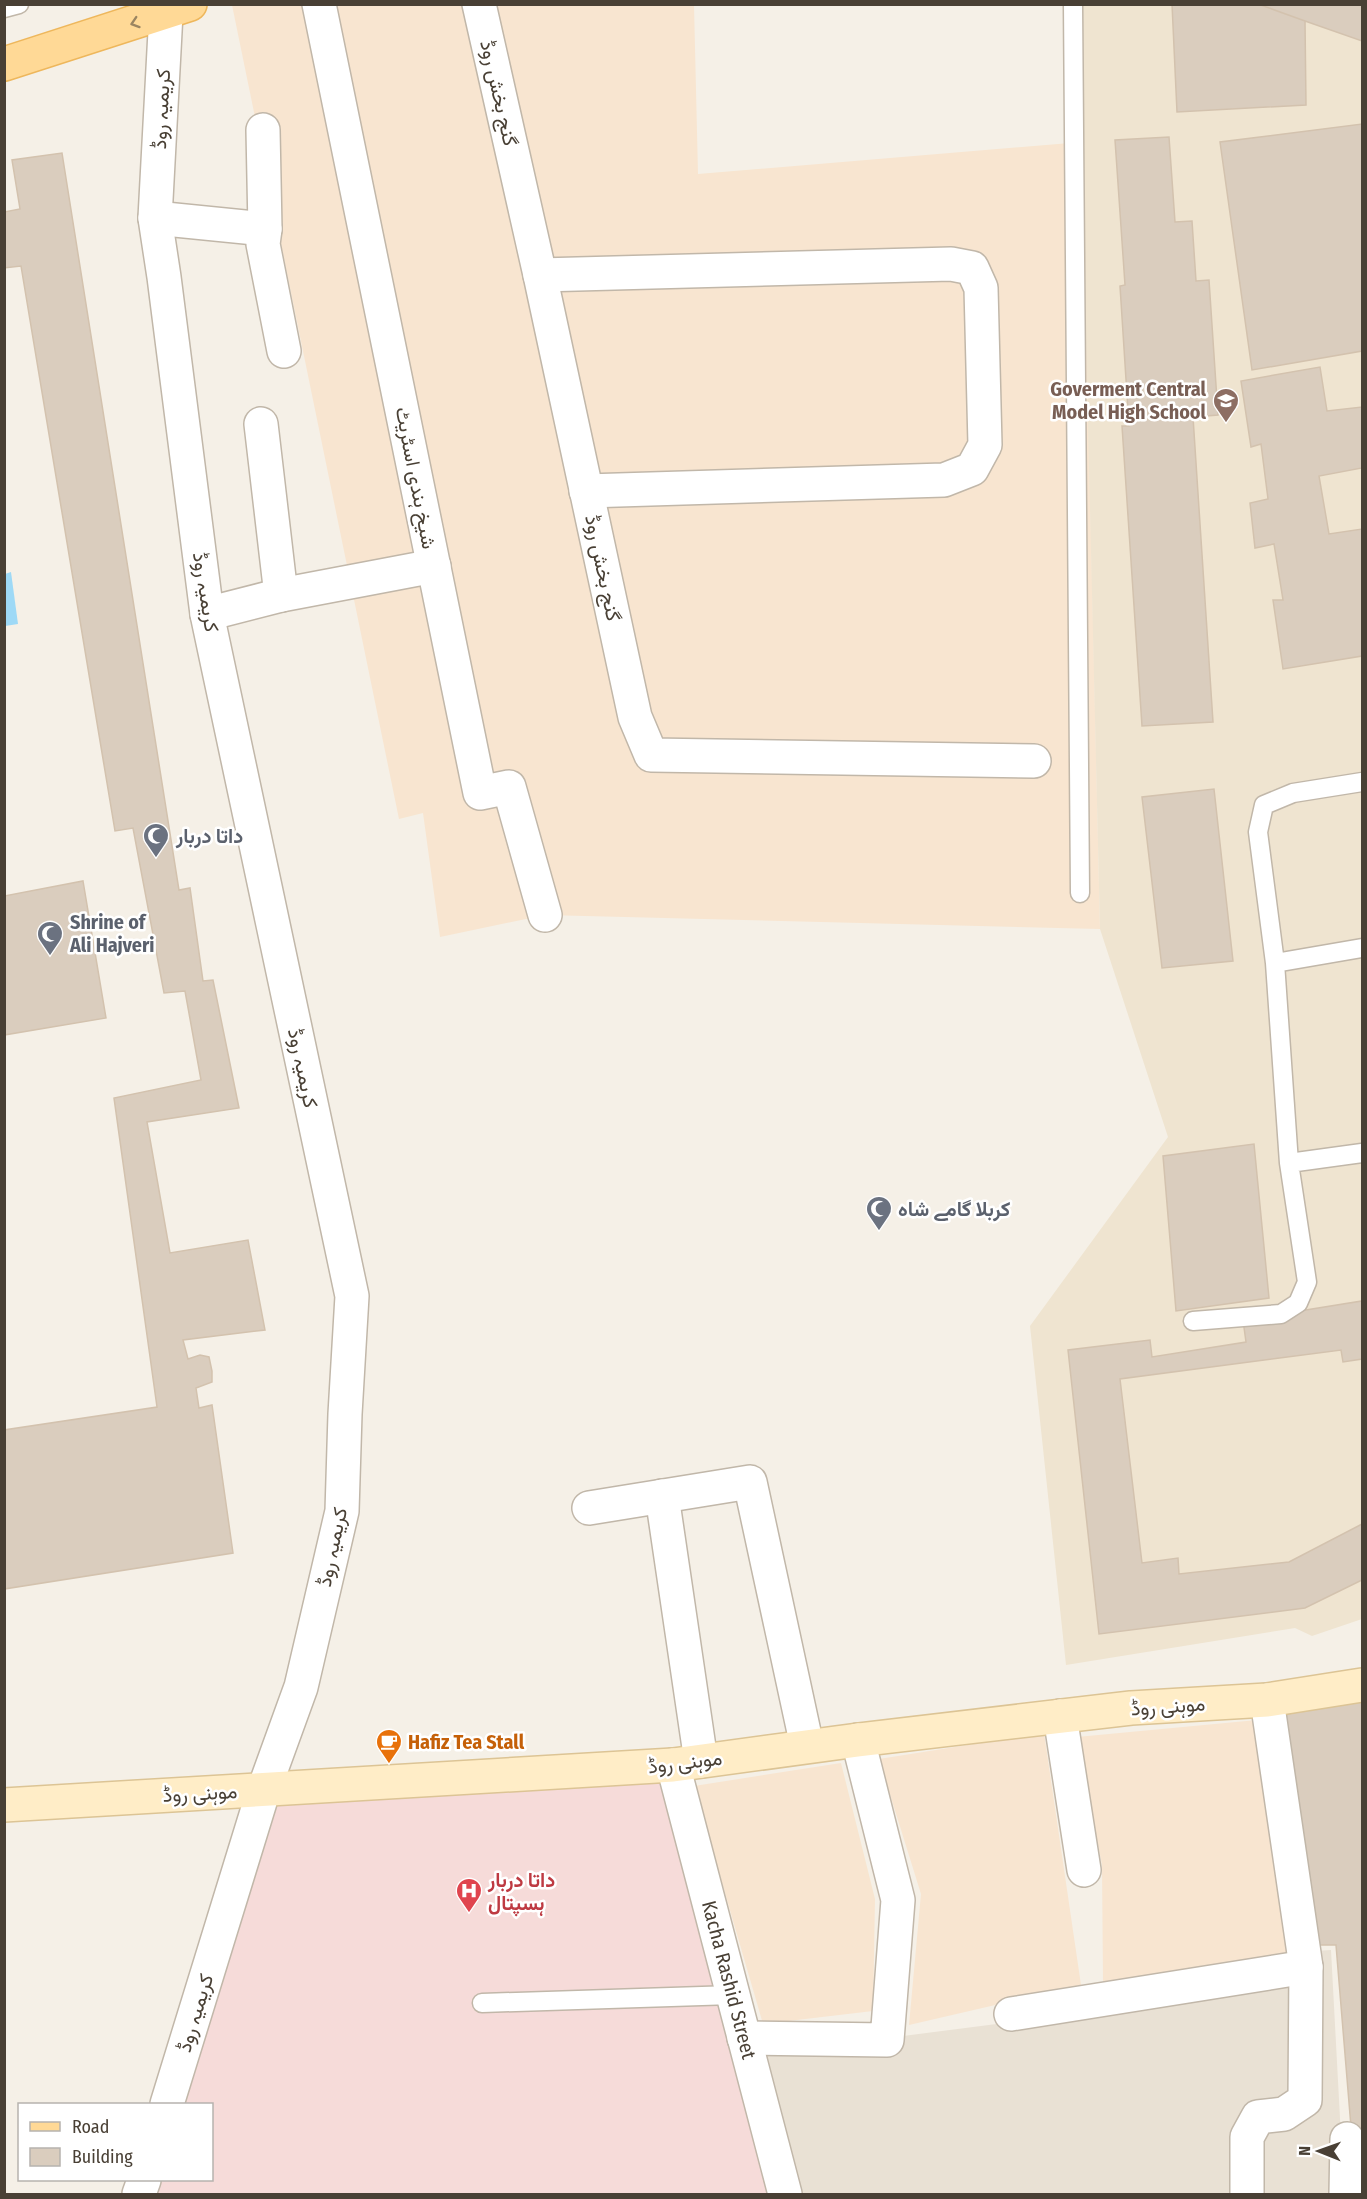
<svg xmlns="http://www.w3.org/2000/svg" width="1367" height="2199" font-family="'Fira Sans Condensed',Vazirmatn,sans-serif">
<style>
.residential{fill:#e9e1d4}
.commercial{fill:#f8e5d0}
.education{fill:#efe4d0}
.medical{fill:#f6dbd9}
.water{fill:#9ed9f6}
.building{fill:#dacdbe;stroke:#d3c2ae;stroke-width:1.5}
.lines{fill:none;stroke-linecap:round;stroke-linejoin:round}
.service-casing{stroke:#c1b7a9;stroke-width:21}
.minor-casing{stroke:#c1b7a9;stroke-width:36}
.tertiary-casing{stroke:#c1b7a9;stroke-width:36}
.secondary-casing{stroke:#dcc495;stroke-width:36}
.primary-casing{stroke:#eeb75c;stroke-width:36}
.service{stroke:#fff;stroke-width:18}
.minor{stroke:#fff;stroke-width:33}
.tertiary{stroke:#fff;stroke-width:33}
.secondary{stroke:#ffedc7;stroke-width:33}
.primary{stroke:#ffd996;stroke-width:33}
.oneway{stroke:#9b8561}
.labels{text-anchor:middle;dominant-baseline:central;stroke-width:5;stroke-linejoin:round;paint-order:stroke}
.street-label{font-size:20px;fill:#494035;stroke:#fff}
.education-label{font-size:20px;font-weight:bold;fill:#785e54;stroke:#fff;text-anchor:end}
.worship-label{font-size:20px;font-weight:bold;fill:#5b616d;stroke:#fff;text-anchor:start}
.food-label{font-size:20px;font-weight:bold;fill:#c56008;stroke:#fff;text-anchor:start}
.health-label{font-size:20px;font-weight:bold;fill:#be3a42;stroke:#fff;text-anchor:start}
</style>
<rect width="100%" height="100%" fill="#f5f0e7"/>
<path class="residential" d="M 1331,1950 L 1341,2137 L 1339,2194 L 1255,2194 L 1255,2138 L 1309,2107 L 1315,1951 Z
M 1292,1986 L 1289,2095 L 1244,2106 L 1230,2138 L 1231,2194 L 801,2194 L 763,2054 Z"/>
<path class="commercial" d="M 232,5 L 694,5 L 698,174 L 1082,142 L 1100,929 L 545,915 L 440,937 L 423,813 L 399,819 Z
M 1257,1720 L 1292,1954 L 1103,1983 L 1102,1865 L 1077,1737 Z
M 1044,1733 L 1081,1985 L 909,2025 L 921,1894 L 879,1759 Z
M 841,1763 L 875,1899 L 873,2011 L 763,2024 L 694,1786 Z"/>
<path class="education" d="M 1078,5 L 1362,5 L 1362,1619 L 1312,1636 L 1295,1628 L 1066,1665 L 1030,1326 L 1168,1137 L 1100,929 Z"/>
<path class="medical" d="M 673,1765 L 785,2194 L 139,2194 L 144,2180 L 212,2180 L 212,2104 L 167,2104 L 264,1789 Z"/>
<path class="water" d="M 11,572 L 18,624 L 5,626 L 5,574 Z"/>
<path class="building" d="M 1172,4 L 1258,4 L 1305,21 L 1306,105 L 1177,112 Z
M 1258,4 L 1362,4 L 1362,41 L 1305,21 Z
M 1362,124 L 1362,351 L 1252,370 L 1220,142 Z
M 1169,137 L 1175,222 L 1192,221 L 1196,281 L 1209,280 L 1218,415 L 1193,417 L 1213,722 L 1142,726 L 1122,426 L 1129,426 L 1120,286 L 1125,285 L 1115,140 Z
M 62,153 L 179,890 L 190,888 L 203,981 L 213,980 L 239,1108 L 147,1122 L 170,1253 L 248,1240 L 265,1330 L 183,1340 L 188,1359 L 200,1355 L 209,1357 L 212,1371 L 212,1382 L 196,1388 L 199,1408 L 212,1405 L 233,1553 L 4,1589 L 4,1430 L 157,1407 L 114,1098 L 201,1080 L 185,991 L 164,993 L 133,828 L 115,831 L 21,266 L 4,268 L 4,212 L 20,209 L 12,160 Z
M 1320,367 L 1327,411 L 1362,407 L 1362,468 L 1319,476 L 1329,534 L 1362,529 L 1362,656 L 1283,669 L 1273,600 L 1283,600 L 1274,544 L 1255,548 L 1250,503 L 1268,499 L 1261,444 L 1251,447 L 1241,381 Z
M 1214,789 L 1233,961 L 1162,968 L 1142,797 Z
M 83,881 L 106,1018 L 4,1035 L 4,896 Z
M 1254,1144 L 1269,1298 L 1176,1311 L 1163,1156 Z
M 1362,1301 L 1362,1359 L 1343,1362 L 1341,1350 L 1120,1379 L 1142,1563 L 1178,1558 L 1179,1574 L 1289,1562 L 1362,1524 L 1362,1580 L 1305,1608 L 1099,1634 L 1068,1350 L 1150,1340 L 1152,1357 L 1246,1342 L 1243,1320 Z
M 1362,1698 L 1362,2194 L 1351,2194 L 1352,2139 L 1336,1945 L 1313,1945 L 1283,1715 Z"/>
<g class="lines">
<defs>
<path id="service" d="M 1073,4 L 1080,893
M 4,8 L 19,4
M 1275,963 L 1362,948
M 1289,1163 L 1275,963 L 1258,832 L 1264,805 L 1293,793 L 1362,782
M 1193,1321 L 1281,1314 L 1298,1303 L 1307,1282 L 1289,1163 L 1362,1153
M 482,2003 L 733,1995"/>
<g id="minor">
<path d="M 319,4 L 480,793 L 509,787 L 545,915"/>
<path d="M 479,4 L 540,275 L 635,717 L 651,755 L 1034,761"/>
<path d="M 263,130 L 265,229 L 263,244 L 284,351"/>
<path d="M 155,218 L 265,229"/>
<path d="M 540,275 L 951,264 L 972,268 L 981,288 L 985,445 L 972,469 L 944,480 L 586,491"/>
<path d="M 261,424 L 281,595"/>
<path d="M 207,614 L 281,595 L 434,566"/>
<path d="M 662,1496 L 701,1761"/>
<path d="M 589,1508 L 750,1482 L 807,1746"/>
<path d="M 1060,1716 L 1084,1870"/>
<path id="s1" d="M 673,1765 L 785,2194"/>
<path d="M 1011,2014 L 1306,1967"/>
<path d="M 744,2038 L 887,2040 L 898,1900 L 858,1740"/>
<path d="M 1247,2194 L 1247,2137 L 1258,2117 L 1284,2114 L 1305,2100 L 1306,1967 L 1267,1700"/>
<path d="M 1346,2194 L 1347,2139"/>
</g>
<path id="tertiary" d="M 166,13 L 155,218 L 164,277 L 207,614 L 352,1296 L 345,1414 L 342,1511 L 301,1687 L 264,1789 L 167,2104
M 139,2194 L 144,2180"/>
<path id="secondary" d="M 4,1805 L 673,1765 L 858,1740 L 1131,1708 L 1267,1700 L 1362,1685"/>
<path id="primary" d="M 4,64 L 190,4"/>
</defs>
<use href="#service" class="service-casing"/>
<use href="#minor" class="minor-casing"/>
<use href="#tertiary" class="tertiary-casing"/>
<use href="#secondary" class="secondary-casing"/>
<use href="#primary" class="primary-casing"/>
<use href="#service" class="service"/>
<use href="#minor" class="minor"/>
<use href="#tertiary" class="tertiary"/>
<use href="#secondary" class="secondary"/>
<use href="#primary" class="primary"/>
</g>
<defs><path id="oneway-chevron" d="M-2-3.5L2.5 0L-2 3.5" fill="none" stroke-width="1.6" stroke-linecap="round" stroke-linejoin="round" transform="scale(1.5)"/></defs>
<use class="oneway" href="#oneway-chevron" transform="translate(135 23) rotate(162)"/>
<defs>
<symbol id="school-pin" viewBox="-11 -11 22 30"><path d="M0 17L-7.5 6A9.5 9.5 0 1 1 7.5 6Z" fill="#8d6e63" stroke="#fff"/><path d="M0-5L7-2L0 1L-7-2ZM-4 1L0 2.5L4 1V4Q0 6-4 4Z" fill="#fff"/></symbol>
<symbol id="mosque-pin" viewBox="-11 -11 22 30"><path d="M0 17L-7.5 6A9.5 9.5 0 1 1 7.5 6Z" fill="#6b7280" stroke="#fff"/><path d="M3.5-4.9A6 6 0 1 0 3.5 4.9A5 5 0 1 1 3.5-4.9Z" fill="#fff"/></symbol>
<symbol id="cafe-pin" viewBox="-11 -11 22 30"><path d="M0 17L-7.5 6A9.5 9.5 0 1 1 7.5 6Z" fill="#e8710a" stroke="#fff"/><path d="M-5.5-4.5H6V0H3Q3 3.5 0 3.5H-2.5Q-5.5 3.5-5.5 0ZM3-3.2v2h1.7v-2ZM-6 4.5H4V6H-6Z" fill="#fff"/></symbol>
<symbol id="hospital-pin" viewBox="-11 -11 22 30"><path d="M0 17L-7.5 6A9.5 9.5 0 1 1 7.5 6Z" fill="#e0444e" stroke="#fff"/><path d="M-5-5h3v3.5h4V-5h3V5h-3V1.5h-4V5h-3Z" fill="#fff"/></symbol>
</defs>
<g fill-rule="evenodd">
<use href="#school-pin" x="1211" y="386" width="30" height="40"/>
<use href="#mosque-pin" x="141" y="821" width="30" height="40"/>
<use href="#mosque-pin" x="35" y="919" width="30" height="40"/>
<use href="#mosque-pin" x="864" y="1194" width="30" height="40"/>
<use href="#cafe-pin" x="374" y="1727" width="30" height="40"/>
<use href="#hospital-pin" x="454" y="1876" width="30" height="40"/>
</g>
<g class="labels">
<g class="street-label">
<text transform="translate(499 93) rotate(77)">گنج بخش روڈ</text>
<text transform="translate(161 109) rotate(-87)">کریمیہ روڈ</text>
<text transform="translate(416 478) rotate(79)">شیخ ہندی اسٹریٹ</text>
<text transform="translate(603 568) rotate(78)">گنج بخش روڈ</text>
<text transform="translate(206 592) rotate(81)">کریمیہ روڈ</text>
<text transform="translate(303 1068) rotate(78)">کریمیہ روڈ</text>
<text transform="translate(332 1547) rotate(-78)">کریمیہ روڈ</text>
<text transform="translate(1168 1706) rotate(-4)">موہنی روڈ</text>
<text transform="translate(685 1762) rotate(-7)">موہنی روڈ</text>
<text transform="translate(200 1793) rotate(-3)">موہنی روڈ</text>
<text stroke="none"><textPath href="#s1" startOffset="222">Kacha Rashid Street</textPath></text>
<text transform="translate(195 2013) rotate(-73)">کریمیہ روڈ</text>
</g>
<g class="education-label">
<text x="1206" y="389">Goverment Central<tspan x="1206" dy="23">Model High School</tspan></text>
</g>
<g class="worship-label">
<text x="176" y="836">داتا دربار</text>
<text x="70" y="922">Shrine of<tspan x="70" dy="23">Ali Hajveri</tspan></text>
<text x="898" y="1209">کربلا گامے شاہ</text>
</g>
<g class="food-label">
<text x="408" y="1742">Hafiz Tea Stall</text>
</g>
<g class="health-label">
<text x="488" y="1880">داتا دربار<tspan x="488" dy="23">ہسپتال</tspan></text>
</g>
</g>
<rect width="1367" height="2199" fill="none" stroke="#494035" stroke-width="12"/>
<rect x="18" y="2103" width="195" height="78" fill="#ffffff" stroke="#b6b3ae" stroke-width="1.5"/>
<rect x="30" y="2122" width="30" height="9" fill="#ffd996" stroke="#b6b3ae" stroke-width="1.5"/>
<text x="72" y="2133" font-size="18" fill="#494035">Road</text>
<rect x="30" y="2148" width="30" height="18" fill="#dacdbe" stroke="#b6b3ae" stroke-width="1.5"/>
<text x="72" y="2163" font-size="18" fill="#494035">Building</text>
<g transform="translate(1319 2151) rotate(271)" stroke="#ffffff" stroke-width="4.5" paint-order="stroke">
<path d="M0-4.5L10 22L0 15L-10 22Z" fill="#494035"/>
<text y="-9" font-size="16" font-weight="bold" text-anchor="middle" fill="#494035">N</text>
</g>
</svg>
